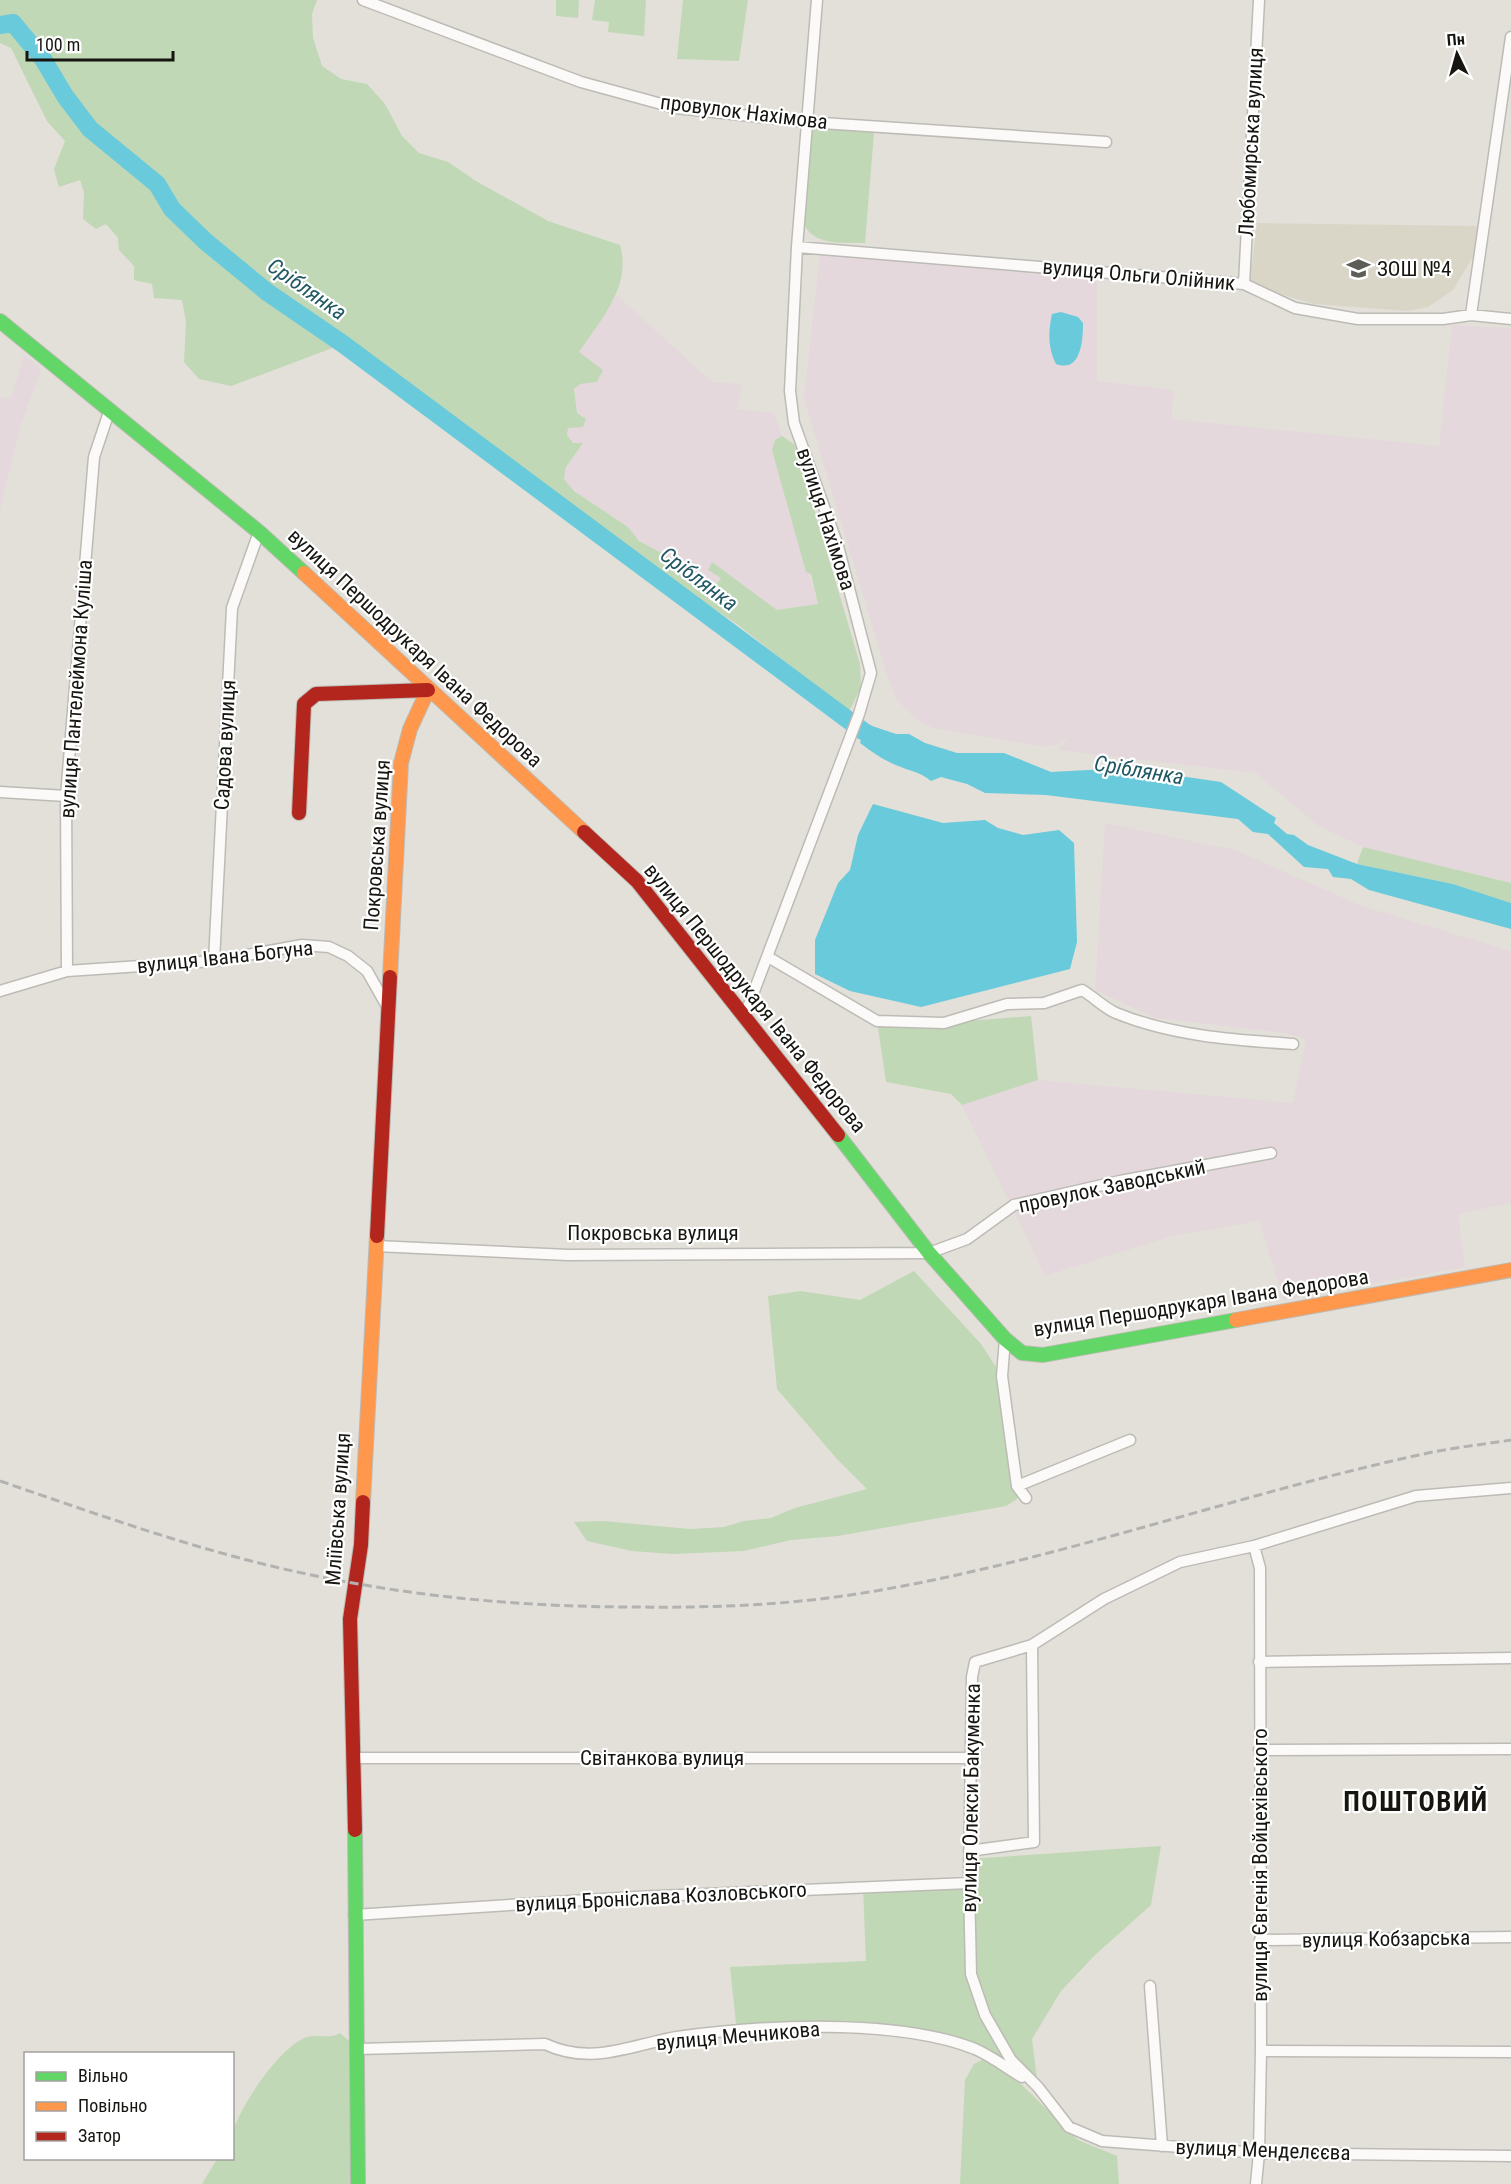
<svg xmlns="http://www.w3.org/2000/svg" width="1511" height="2184" font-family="'Roboto Condensed',sans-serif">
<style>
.industrial{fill:#e5d8dc}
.built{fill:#dad6c7}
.green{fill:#c0d8b5}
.water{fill:#69cadb}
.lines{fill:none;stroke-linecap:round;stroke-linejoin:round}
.river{stroke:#69cadb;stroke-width:18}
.street-casing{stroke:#bdbbb5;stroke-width:13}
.fast-casing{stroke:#bdbbb5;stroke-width:16}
.slow-casing{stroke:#bdbbb5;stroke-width:16}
.jam-casing{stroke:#bdbbb5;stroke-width:16}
.street{stroke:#fbfaf9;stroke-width:10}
.fast{stroke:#63d668;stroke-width:14}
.slow{stroke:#ff974d;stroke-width:14}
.jam{stroke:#b3261e;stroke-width:14}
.rail{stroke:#b2b2b1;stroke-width:3;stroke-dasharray:9 4.5;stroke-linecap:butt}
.labels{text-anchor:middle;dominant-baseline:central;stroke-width:4.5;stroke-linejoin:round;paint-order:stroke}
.street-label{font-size:21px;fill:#161510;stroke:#fff}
.poi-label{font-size:21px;fill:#161510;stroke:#fff;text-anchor:start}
.water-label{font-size:22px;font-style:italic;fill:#215864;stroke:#fff}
.district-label{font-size:27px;font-weight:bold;letter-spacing:1.5px;fill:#161510;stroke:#fff}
</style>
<rect width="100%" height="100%" fill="#e2e0d8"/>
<path class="industrial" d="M 820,252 L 1097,277 L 1097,381 L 1174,390 L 1171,419 L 1439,446 L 1452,325 L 1511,328 L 1511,883 L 1363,847 L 1317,825 L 1256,773 L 1058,750 L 1068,737 L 1057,744 L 1044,747 L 933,728 L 916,719 L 896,699 L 887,675 L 804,399 Z
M 617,295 L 712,382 L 742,384 L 737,409 L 774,413 L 782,436 L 775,440 L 773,452 L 818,604 L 777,610 L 712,563 L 721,577 L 716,584 L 702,584 L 675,560 L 639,541 L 628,527 L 574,491 L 564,479 L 566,467 L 583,444 L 573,443 L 567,435 L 568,427 L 583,427 L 577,413 L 574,389 L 580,384 L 597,382 L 579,352 Z
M 24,355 L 41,369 L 20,428 L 0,510 L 0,397 L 11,399 Z
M 1105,823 L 1235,850 L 1362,906 L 1511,951 L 1511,1203 L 1458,1214 L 1465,1267 L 1284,1300 L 1259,1221 L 1172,1236 L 1045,1276 L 962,1105 L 1038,1080 L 1293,1103 L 1306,1039 L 1285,1033 L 1155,1018 L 1095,990 Z"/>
<path class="built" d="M 1257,223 L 1478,226 L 1473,257 L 1453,290 L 1428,307 L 1407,311 L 1314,304 L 1261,288 L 1250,280 Z"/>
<path class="green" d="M 0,0 L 317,0 L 312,14 L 313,38 L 322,66 L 341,79 L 367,84 L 385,104 L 402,136 L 419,153 L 448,162 L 476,181 L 548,221 L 620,245 C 632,286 601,319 579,352 L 603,370 L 597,382 L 580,384 L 574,389 L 577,413 L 586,419 L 583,427 L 568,428 L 567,435 L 573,443 L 583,443 L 566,467 L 564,479 L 574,491 L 628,527 L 639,541 L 675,560 L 702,584 L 716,584 L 721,578 L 708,570 L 712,562 L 777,610 L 818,604 L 811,574 L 806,572 L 772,450 L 775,440 L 782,436 L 795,445 L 860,664 L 861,687 L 849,712 L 737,624 L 660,574 L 524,475 L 483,449 L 343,344 L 231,386 L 199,379 L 184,362 L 186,322 L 182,300 L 154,298 L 152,284 L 134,280 L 134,266 L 119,250 L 118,238 L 106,224 L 96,229 L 83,219 L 84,192 L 80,180 L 59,187 L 54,169 L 65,141 L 47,121 L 11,48 L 0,43 Z
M 556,0 L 579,0 L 578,18 L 556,16 Z
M 595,0 L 646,0 L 644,36 L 608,32 L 609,22 L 592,20 Z
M 683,0 L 748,0 L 739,61 L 677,59 Z
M 811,126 L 874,132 L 865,243 C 841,242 815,247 803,223 Z
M 1363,847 L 1511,883 L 1511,903 L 1453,884 L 1357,864 Z
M 1031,1016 L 1038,1080 L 962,1105 L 951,1094 L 886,1082 L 877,1021 L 944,1023 Z
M 914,1271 L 981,1344 L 1002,1376 L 1017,1486 L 1017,1499 L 1006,1506 L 838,1536 L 791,1540 L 744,1551 L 672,1554 L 632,1551 L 587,1541 L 574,1522 L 603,1521 L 690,1529 L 724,1527 L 744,1521 L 771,1518 L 795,1508 L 867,1489 L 837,1459 L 777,1389 L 768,1296 L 800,1291 L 860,1300 Z
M 1161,1846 L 1151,1905 L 1095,1955 L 1061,1991 L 1032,2039 L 1038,2087 L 976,2049 L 872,2027 L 737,2032 L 730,1967 L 866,1961 L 863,1887 L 968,1883 L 969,1859 Z
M 340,2033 L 358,2049 L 358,2184 L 202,2184 L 217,2159 L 232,2158 C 233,2150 231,2138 233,2130 C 244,2102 276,2052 304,2038 C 315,2033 329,2040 340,2033 Z
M 984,2059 L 1020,2083 L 1078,2140 L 1117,2156 L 1119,2184 L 960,2184 L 965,2080 L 974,2064 Z"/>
<path class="water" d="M 1061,312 L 1078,317 L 1083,323 C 1083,341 1081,373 1056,364 C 1048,348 1048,332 1052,314 Z
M 866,724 L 896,734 L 909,734 L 925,743 L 957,753 L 1004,753 L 1051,772 L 1125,768 L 1221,782 L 1276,818 L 1274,823 L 1287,834 L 1294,835 L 1308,845 L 1357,864 L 1453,884 L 1511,903 L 1511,929 L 1369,890 L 1351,879 L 1333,877 L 1328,869 L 1304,867 L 1268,834 L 1253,832 L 1238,819 L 1046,795 L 985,793 L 967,784 L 941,777 L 931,781 C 920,772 913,772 901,767 C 886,762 872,752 860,743 Z
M 873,804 L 943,823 L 985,820 L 998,828 L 1023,835 L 1059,830 L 1074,843 L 1077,942 L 1070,969 L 921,1007 L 850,991 L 815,974 L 815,940 L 838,883 L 850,870 L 858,835 Z"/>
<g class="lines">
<path class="river" d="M 0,25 L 13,23 L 43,59 L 65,96 L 90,129 L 157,184 L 172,209 L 205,241 L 267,292 L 343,344 L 863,731 L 883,743"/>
<defs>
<path id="street" d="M 363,0 L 581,82 L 676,108 L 807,122 L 1106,142
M 797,247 L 1244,284 L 1295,308 L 1358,319 L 1443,319 L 1471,315 L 1511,319
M 1244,284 L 1259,0
M 1471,315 L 1511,37
M 0,792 L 66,796
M 768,957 L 877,1021 L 944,1023 L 1007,1004 L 1044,1003 L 1082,990 C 1094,997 1104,1008 1116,1013 C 1172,1036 1234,1040 1293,1044
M 214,961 L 232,608 L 259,532
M 67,971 L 66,796 L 94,457 L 110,409
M 0,991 L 67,971 L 214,961 L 302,945 L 329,947 L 348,956 L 367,971 L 388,1008
M 745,1015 L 859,714 L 871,673 L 838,546 L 794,423 L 790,391 L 797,247 L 817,0
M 376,1246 L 568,1255 L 929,1253 L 967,1239 L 1014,1205 L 1120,1181 L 1271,1153
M 1005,1339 L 1002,1376 L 1017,1486 L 1026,1498
M 1017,1486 L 1130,1440
M 1511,1488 L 1416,1496 L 1254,1546 L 1180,1562 L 1104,1599 L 1032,1645 L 975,1662 L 972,1677 L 969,1883 L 971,1974 L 985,2015 L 1011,2060 L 1038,2087 L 1069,2127 L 1102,2141 L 1259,2153 L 1511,2156
M 1254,1546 L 1260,1568 L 1261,2051 L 1259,2153 L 1256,2184
M 1259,1662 L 1511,1658
M 1259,1750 L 1511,1749
M 354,1758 L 971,1758
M 969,1851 L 1034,1842 L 1032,1645
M 354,1915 L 634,1897 L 969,1883
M 1260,1940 L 1511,1937
M 1150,1986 L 1162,2146
M 358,2049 L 545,2044 C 592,2066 630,2045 677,2037 C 761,2025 897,2018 975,2049 C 991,2056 1007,2068 1022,2077
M 1261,2051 L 1511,2052"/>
<path id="fast" d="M 0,321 L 259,532 L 304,573
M 838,1135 L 929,1253 L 1005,1339 L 1022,1353 L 1043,1355 L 1236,1320
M 355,1830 L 358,2184"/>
<path id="slow" d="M 304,573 L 584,832
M 390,977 L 401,763 L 410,729 L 428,690
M 1236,1320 L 1511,1270
M 363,1502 L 377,1236"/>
<path id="jam" d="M 299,813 L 304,704 L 316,694 L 428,690
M 584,832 L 637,881 L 838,1135
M 377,1236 L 390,977
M 355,1830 L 350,1619 L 361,1545 L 363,1502"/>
</defs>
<use href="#street" class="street-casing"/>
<use href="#fast" class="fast-casing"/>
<use href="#slow" class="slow-casing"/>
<use href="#jam" class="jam-casing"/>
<use href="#street" class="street"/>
<use href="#fast" class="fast"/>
<use href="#slow" class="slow"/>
<use href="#jam" class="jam"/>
<path class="rail" d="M 0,1481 C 85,1510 171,1541 259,1563 C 383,1594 509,1607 636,1607 C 714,1608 792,1605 869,1592 C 1056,1561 1234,1495 1419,1455 C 1449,1448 1480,1445 1511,1440"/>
</g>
<defs>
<symbol id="school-bare" viewBox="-9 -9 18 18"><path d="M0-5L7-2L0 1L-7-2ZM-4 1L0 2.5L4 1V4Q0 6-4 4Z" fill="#5d5c56" stroke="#fff" stroke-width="2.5" paint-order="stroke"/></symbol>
</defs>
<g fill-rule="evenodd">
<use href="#school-bare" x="1342" y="252" width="33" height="33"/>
</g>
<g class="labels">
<g class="street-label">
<text transform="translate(744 112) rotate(7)">провулок Нахімова</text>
<text transform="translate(1251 142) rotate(-87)">Любомирська вулиця</text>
<text transform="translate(1139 275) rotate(5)">вулиця Ольги Олійник</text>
<text transform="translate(826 519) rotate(72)">вулиця Нахімова</text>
<text transform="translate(415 648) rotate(43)">вулиця Першодрукаря Івана Федорова</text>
<text transform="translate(76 689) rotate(-86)">вулиця Пантелеймона Куліша</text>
<text transform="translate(225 745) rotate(-87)">Садова вулиця</text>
<text transform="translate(377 845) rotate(-86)">Покровська вулиця</text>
<text transform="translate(225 957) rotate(-6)">вулиця Івана Богуна</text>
<text transform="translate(755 998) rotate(51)">вулиця Першодрукаря Івана Федорова</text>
<text transform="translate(1112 1186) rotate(-12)">провулок Заводський</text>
<text x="653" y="1233">Покровська вулиця</text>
<text transform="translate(1201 1303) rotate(-9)">вулиця Першодрукаря Івана Федорова</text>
<text transform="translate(338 1509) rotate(-86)">Мліївська вулиця</text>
<text x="662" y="1758">Світанкова вулиця</text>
<text transform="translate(971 1798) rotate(-89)">вулиця Олекси Бакуменка</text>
<text transform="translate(1260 1865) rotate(-90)">вулиця Євгенія Войцехівського</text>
<text transform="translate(661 1897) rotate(-3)">вулиця Броніслава Козловського</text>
<text transform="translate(1386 1939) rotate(-1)">вулиця Кобзарська</text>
<text transform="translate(738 2036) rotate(-5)">вулиця Мечникова</text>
<text transform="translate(1263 2150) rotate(2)">вулиця Менделєєва</text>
</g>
<g class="poi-label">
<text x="1377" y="269">ЗОШ №4</text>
</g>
<g class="water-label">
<text transform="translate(307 289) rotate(35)">Сріблянка</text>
<text transform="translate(699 579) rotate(37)">Сріблянка</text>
<text transform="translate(1139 770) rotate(9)">Сріблянка</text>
</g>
<g class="district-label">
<text x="1416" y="1802">ПОШТОВИЙ</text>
</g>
</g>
<rect x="24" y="2052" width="210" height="108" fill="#ffffff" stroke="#a2a19f" stroke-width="1.5"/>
<rect x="36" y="2072" width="30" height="9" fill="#63d668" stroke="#a2a19f" stroke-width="1.5"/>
<text x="78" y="2082" font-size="18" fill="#161510">Вільно</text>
<rect x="36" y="2102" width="30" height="9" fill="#ff974d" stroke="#a2a19f" stroke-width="1.5"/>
<text x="78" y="2112" font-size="18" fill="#161510">Повільно</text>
<rect x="36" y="2132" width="30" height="9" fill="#b3261e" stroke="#a2a19f" stroke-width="1.5"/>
<text x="78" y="2142" font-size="18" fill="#161510">Затор</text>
<g transform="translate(1457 54) rotate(355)" stroke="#ffffff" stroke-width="4.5" paint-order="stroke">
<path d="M0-4.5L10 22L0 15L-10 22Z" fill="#161510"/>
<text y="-9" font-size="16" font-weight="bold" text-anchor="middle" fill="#161510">Пн</text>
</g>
<path d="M27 51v9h146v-9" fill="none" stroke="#161510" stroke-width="3"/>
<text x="36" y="51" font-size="18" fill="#161510" stroke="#ffffff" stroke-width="4.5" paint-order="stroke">100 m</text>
</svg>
